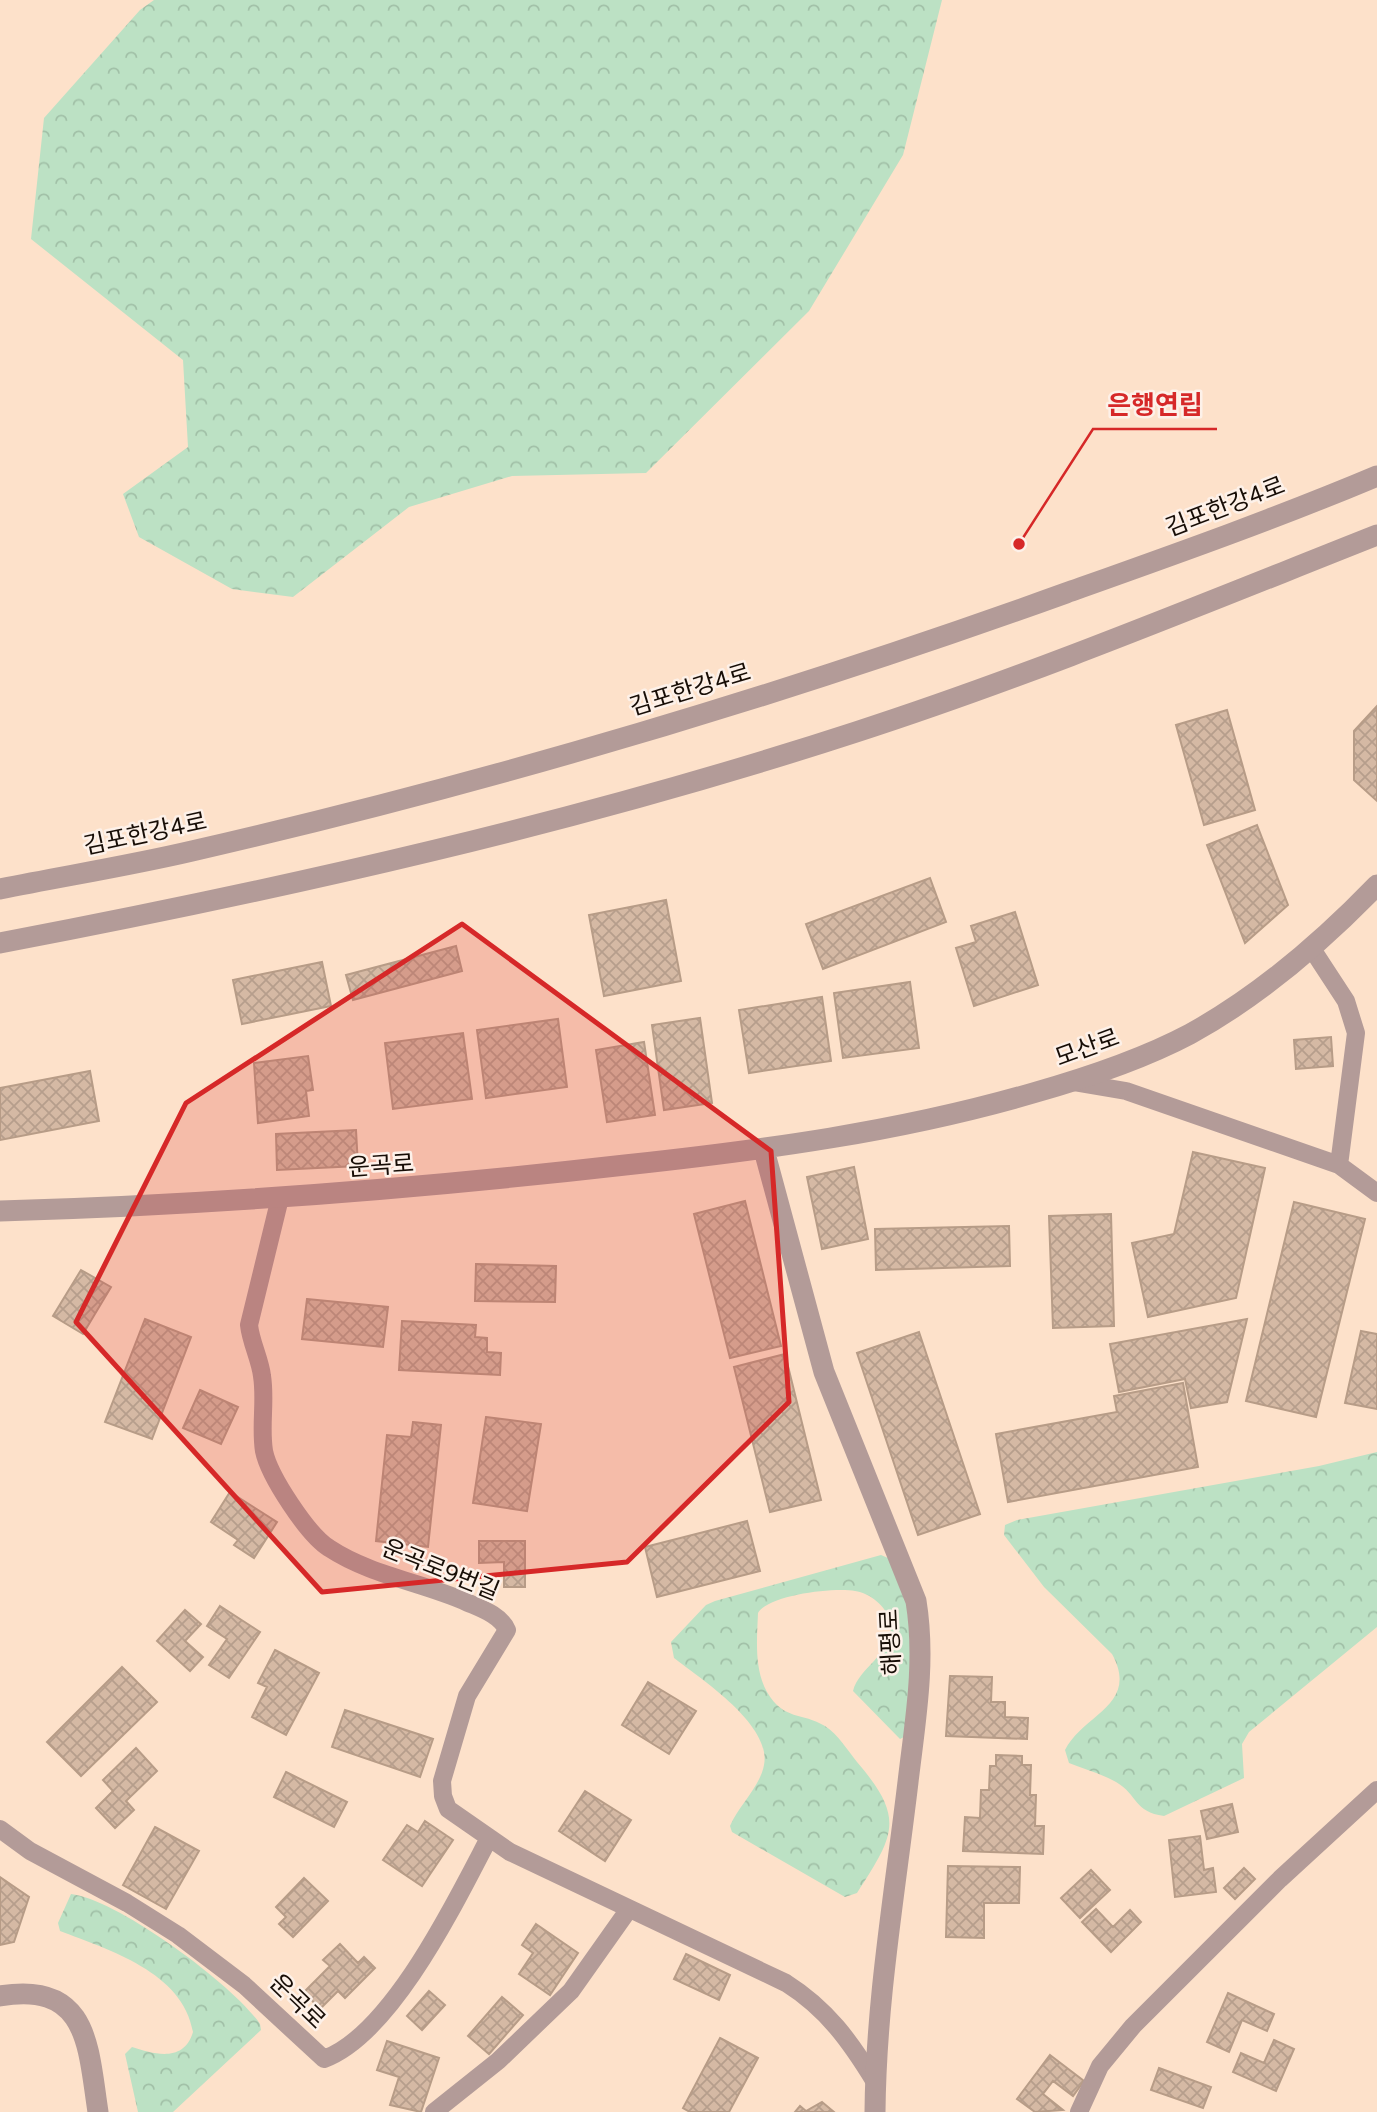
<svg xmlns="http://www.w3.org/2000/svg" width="1377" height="2112" font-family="Figtree,'Noto Sans KR',sans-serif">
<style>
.forest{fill:url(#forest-crowns)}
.building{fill:url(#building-cross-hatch);stroke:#b79c87;stroke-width:2}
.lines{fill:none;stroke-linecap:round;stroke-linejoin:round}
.service{stroke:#b39b98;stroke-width:18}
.minor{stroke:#b39b98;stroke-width:21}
.tertiary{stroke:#b39b98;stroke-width:21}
.marked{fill:#d62828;fill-opacity:0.2;stroke:#d62828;stroke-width:5;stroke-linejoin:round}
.labels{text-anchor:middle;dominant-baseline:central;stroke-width:5;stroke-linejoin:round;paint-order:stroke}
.street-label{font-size:24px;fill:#170d06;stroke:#fdf1e9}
.leader{fill:none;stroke:#d62828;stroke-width:2.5}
.callout-dot{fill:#d62828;stroke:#fdf1e9;stroke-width:2.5}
.callout-label{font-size:26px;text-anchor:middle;font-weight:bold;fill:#d62828;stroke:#fdf1e9;stroke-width:5;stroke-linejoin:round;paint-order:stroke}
</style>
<defs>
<pattern id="forest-crowns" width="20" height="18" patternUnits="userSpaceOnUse" patternTransform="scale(1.75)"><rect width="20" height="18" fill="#bce1c4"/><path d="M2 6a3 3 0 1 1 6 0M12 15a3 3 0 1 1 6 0" fill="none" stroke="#a1c0a7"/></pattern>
<pattern id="building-cross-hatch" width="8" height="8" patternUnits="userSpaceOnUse" patternTransform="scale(1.75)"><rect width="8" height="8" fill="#d5b9a4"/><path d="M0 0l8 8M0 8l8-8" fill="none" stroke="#b69e8c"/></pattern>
</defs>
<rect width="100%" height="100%" fill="#fde1ca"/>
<path class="forest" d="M 154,0 L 942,0 L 903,155 L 809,311 L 646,473 L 512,476 L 409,507 L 293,597 L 232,589 L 139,537 L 123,494 L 188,447 L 183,360 L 31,239 L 44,118 L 140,10 Z
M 1377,1452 L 1377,1627 L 1249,1732 L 1242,1744 L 1244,1778 L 1164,1816 C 1134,1812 1138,1795 1116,1782 C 1102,1774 1084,1769 1069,1763 L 1065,1750 C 1083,1714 1140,1705 1112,1654 L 1044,1587 L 1004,1535 L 1005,1525 L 1017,1520 L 1319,1466 Z
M 881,1555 L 888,1558 L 909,1610 L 912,1632 L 906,1736 L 900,1739 L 853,1691 C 859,1666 897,1652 890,1621 C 886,1606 870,1593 855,1591 C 834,1587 768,1595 758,1613 C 757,1639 754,1669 767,1692 C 784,1721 802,1712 825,1726 C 838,1734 848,1751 857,1762 C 905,1818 895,1834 857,1893 L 845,1897 L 732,1832 L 730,1826 C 739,1805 760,1787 764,1765 C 772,1725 701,1679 674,1658 L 671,1642 L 706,1605 L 715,1601 Z
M 71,1894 C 117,1899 234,1985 260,2024 L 261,2030 L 173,2112 L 138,2112 L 125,2054 L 132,2047 C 156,2055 184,2062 193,2032 C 183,1972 109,1950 60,1931 L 58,1923 Z"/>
<path class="building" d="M 1377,706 L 1377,801 L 1354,780 L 1354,731 Z
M 1227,710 L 1255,810 L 1204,825 L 1176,725 Z
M 1257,825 L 1288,905 L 1245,943 L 1207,845 Z
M 930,878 L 946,922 L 823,969 L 806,924 Z
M 666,900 L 681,981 L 604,996 L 589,915 Z
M 1015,912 L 1038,985 L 974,1006 L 956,948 L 976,942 L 971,926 Z
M 456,946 L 462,971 L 353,1000 L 346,975 Z
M 322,962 L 331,1006 L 242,1024 L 233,980 Z
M 910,982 L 919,1048 L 843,1058 L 834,993 Z
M 822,997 L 831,1061 L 749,1073 L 739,1010 Z
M 700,1018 L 712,1103 L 664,1110 L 652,1025 Z
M 558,1019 L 567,1087 L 486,1098 L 477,1030 Z
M 463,1033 L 472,1099 L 393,1109 L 385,1043 Z
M 1331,1037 L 1333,1066 L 1296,1069 L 1294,1040 Z
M 644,1042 L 655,1115 L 607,1122 L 596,1050 Z
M 308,1056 L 313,1090 L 306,1091 L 309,1116 L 258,1123 L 254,1063 Z
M 90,1071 L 99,1121 L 0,1140 L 0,1088 Z
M 356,1130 L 358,1166 L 277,1170 L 276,1134 Z
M 1193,1152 L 1265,1168 L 1236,1298 L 1148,1317 L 1132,1243 L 1174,1234 Z
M 854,1167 L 868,1239 L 822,1249 L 807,1177 Z
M 745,1201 L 781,1346 L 730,1358 L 694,1214 Z
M 1294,1202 L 1365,1219 L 1316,1417 L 1246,1401 Z
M 1111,1214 L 1114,1326 L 1053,1328 L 1049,1216 Z
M 1009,1226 L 1010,1266 L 876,1270 L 875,1229 Z
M 476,1264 L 556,1266 L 555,1302 L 475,1301 Z
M 81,1270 L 111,1287 L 83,1334 L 53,1316 Z
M 307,1299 L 388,1307 L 383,1347 L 302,1339 Z
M 145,1319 L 191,1337 L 152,1439 L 105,1422 Z
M 1247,1319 L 1227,1402 L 1191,1408 L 1185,1379 L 1119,1392 L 1110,1344 Z
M 402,1321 L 476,1325 L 475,1337 L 487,1338 L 487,1352 L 501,1353 L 500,1375 L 399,1370 Z
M 1361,1331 L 1377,1334 L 1377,1409 L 1345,1403 Z
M 919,1332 L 980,1514 L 918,1535 L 857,1353 Z
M 785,1354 L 821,1500 L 770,1512 L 734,1367 Z
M 1183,1383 L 1198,1467 L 1008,1502 L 996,1434 L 1117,1412 L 1114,1396 Z
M 200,1390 L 238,1407 L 221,1444 L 183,1428 Z
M 486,1417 L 541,1424 L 527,1511 L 473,1503 Z
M 413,1422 L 441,1425 L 428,1547 L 376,1541 L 387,1435 L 411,1437 Z
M 230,1492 L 277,1522 L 254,1558 L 234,1545 L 238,1540 L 211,1522 Z
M 747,1521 L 760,1571 L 657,1597 L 645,1547 Z
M 479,1541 L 525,1541 L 525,1587 L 504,1587 L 504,1562 L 479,1563 Z
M 220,1606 L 260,1632 L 229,1678 L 209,1665 L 227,1639 L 207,1626 Z
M 185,1610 L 201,1624 L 185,1641 L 203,1657 L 190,1671 L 157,1641 Z
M 275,1650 L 319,1673 L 286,1735 L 252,1717 L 267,1687 L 258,1683 Z
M 122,1667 L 157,1702 L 81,1776 L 47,1742 Z
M 950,1676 L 992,1677 L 991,1702 L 1005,1702 L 1005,1717 L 1028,1718 L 1027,1739 L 946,1736 Z
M 648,1682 L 696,1711 L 669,1754 L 622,1725 Z
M 345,1710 L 433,1739 L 420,1777 L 332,1747 Z
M 136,1748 L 157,1771 L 126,1801 L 134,1810 L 115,1828 L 96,1808 L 113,1791 L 103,1780 Z
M 996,1755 L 1022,1756 L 1022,1765 L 1031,1765 L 1030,1795 L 1036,1795 L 1035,1826 L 1044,1826 L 1043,1854 L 963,1851 L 965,1817 L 980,1818 L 981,1790 L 989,1790 L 990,1766 L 996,1766 Z
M 286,1772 L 347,1802 L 334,1827 L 274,1797 Z
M 585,1791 L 631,1820 L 605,1861 L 559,1831 Z
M 1232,1804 L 1238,1832 L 1207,1839 L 1201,1811 Z
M 425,1821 L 453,1840 L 422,1886 L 383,1860 L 407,1825 L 418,1832 Z
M 155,1827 L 199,1851 L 166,1909 L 123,1885 Z
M 1200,1836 L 1204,1870 L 1213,1868 L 1216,1892 L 1175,1897 L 1169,1840 Z
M 948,1866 L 1020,1867 L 1019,1903 L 984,1903 L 984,1938 L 946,1937 Z
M 1244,1868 L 1255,1879 L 1235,1899 L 1224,1888 Z
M 1091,1870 L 1110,1890 L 1080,1918 L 1061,1898 Z
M 0,1877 L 29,1897 L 14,1942 L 0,1945 Z
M 304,1878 L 328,1901 L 293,1937 L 279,1924 L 286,1917 L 276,1907 Z
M 1096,1909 L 1113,1927 L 1130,1910 L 1141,1922 L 1111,1952 L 1082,1922 Z
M 536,1924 L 578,1953 L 550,1995 L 519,1974 L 533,1953 L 522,1945 Z
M 340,1944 L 358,1963 L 364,1957 L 375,1968 L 345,1998 L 338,1991 L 320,2009 L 304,1992 L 330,1966 L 323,1960 Z
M 686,1954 L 730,1975 L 719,2000 L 674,1979 Z
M 429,1991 L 445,2005 L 422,2030 L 407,2016 Z
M 1228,1993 L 1274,2014 L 1267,2031 L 1242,2020 L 1229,2052 L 1207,2042 Z
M 502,1997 L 523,2015 L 489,2054 L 468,2036 Z
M 720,2038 L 758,2058 L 729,2112 L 690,2112 L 683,2108 Z
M 1274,2040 L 1294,2049 L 1276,2091 L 1233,2072 L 1241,2053 L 1264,2063 Z
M 387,2041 L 439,2058 L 421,2112 L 390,2105 L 399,2077 L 377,2070 Z
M 1050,2055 L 1084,2081 L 1073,2096 L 1053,2081 L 1043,2094 L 1063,2110 L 1035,2112 L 1017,2099 Z
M 1159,2068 L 1211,2087 L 1203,2108 L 1151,2090 Z
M 822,2102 L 834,2112 L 795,2112 L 800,2106 L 806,2111 Z"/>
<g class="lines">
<path class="service" d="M 1312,949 L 1346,1001 L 1356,1033 L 1339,1165 L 1377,1193
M 1073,1082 L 1126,1091 L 1339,1165
M 280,1198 L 249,1325 C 251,1343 260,1359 262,1376 C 266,1401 260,1426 264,1451 C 269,1476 308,1535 329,1548 C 370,1575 420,1582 464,1601 C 479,1608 500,1614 507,1630 L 467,1696 L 442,1781 L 443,1796 L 448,1809 L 510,1852 L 786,1983 C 827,2009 850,2041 875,2082
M 0,1829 L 30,1851 L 127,1903 L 178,1935 L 244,1985 L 324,2059 C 392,2034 456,1901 489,1838
M 434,2112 L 498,2061 L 571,1991 L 629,1909
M 1079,2112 L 1100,2066 L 1133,2026 L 1280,1879 L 1377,1790"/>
<path class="minor" d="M 764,1150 L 824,1372 L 916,1601 C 926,1662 915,1722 908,1782 C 895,1892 876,2001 875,2112
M 0,1211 C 211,1205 415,1189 625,1165 C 763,1150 899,1132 1033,1093 C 1086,1078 1141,1060 1190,1034 C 1261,995 1321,943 1377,885
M 0,1996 C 89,1981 88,2047 98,2112"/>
<path class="tertiary" d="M 0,889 C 64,876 128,866 192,851 C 488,783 780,696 1066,593 C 1170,556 1275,519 1377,476
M 0,943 C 288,888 577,823 856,732 C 1032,675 1205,603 1377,535"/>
</g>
<path class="marked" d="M 462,924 L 771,1151 L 789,1402 L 627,1562 L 322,1592 L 76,1322 L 186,1103 Z"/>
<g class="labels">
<g class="street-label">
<text transform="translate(1225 506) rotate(-21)">김포한강4로</text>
<text transform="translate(690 689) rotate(-17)">김포한강4로</text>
<text transform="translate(145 833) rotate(-12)">김포한강4로</text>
<text transform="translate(1087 1047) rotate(-20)">모산로</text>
<text transform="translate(381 1165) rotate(-4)">운곡로</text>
<text transform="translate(441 1569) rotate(22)">운곡로9번길</text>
<text transform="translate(890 1642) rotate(-93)">해평로</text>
<text transform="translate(298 2001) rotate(44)">운곡로</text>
</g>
</g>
<path class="leader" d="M1019 544L1093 429H1217"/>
<circle class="callout-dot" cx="1019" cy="544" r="7"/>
<g class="callout-label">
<text x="1155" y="414">은행연립</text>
</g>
</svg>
